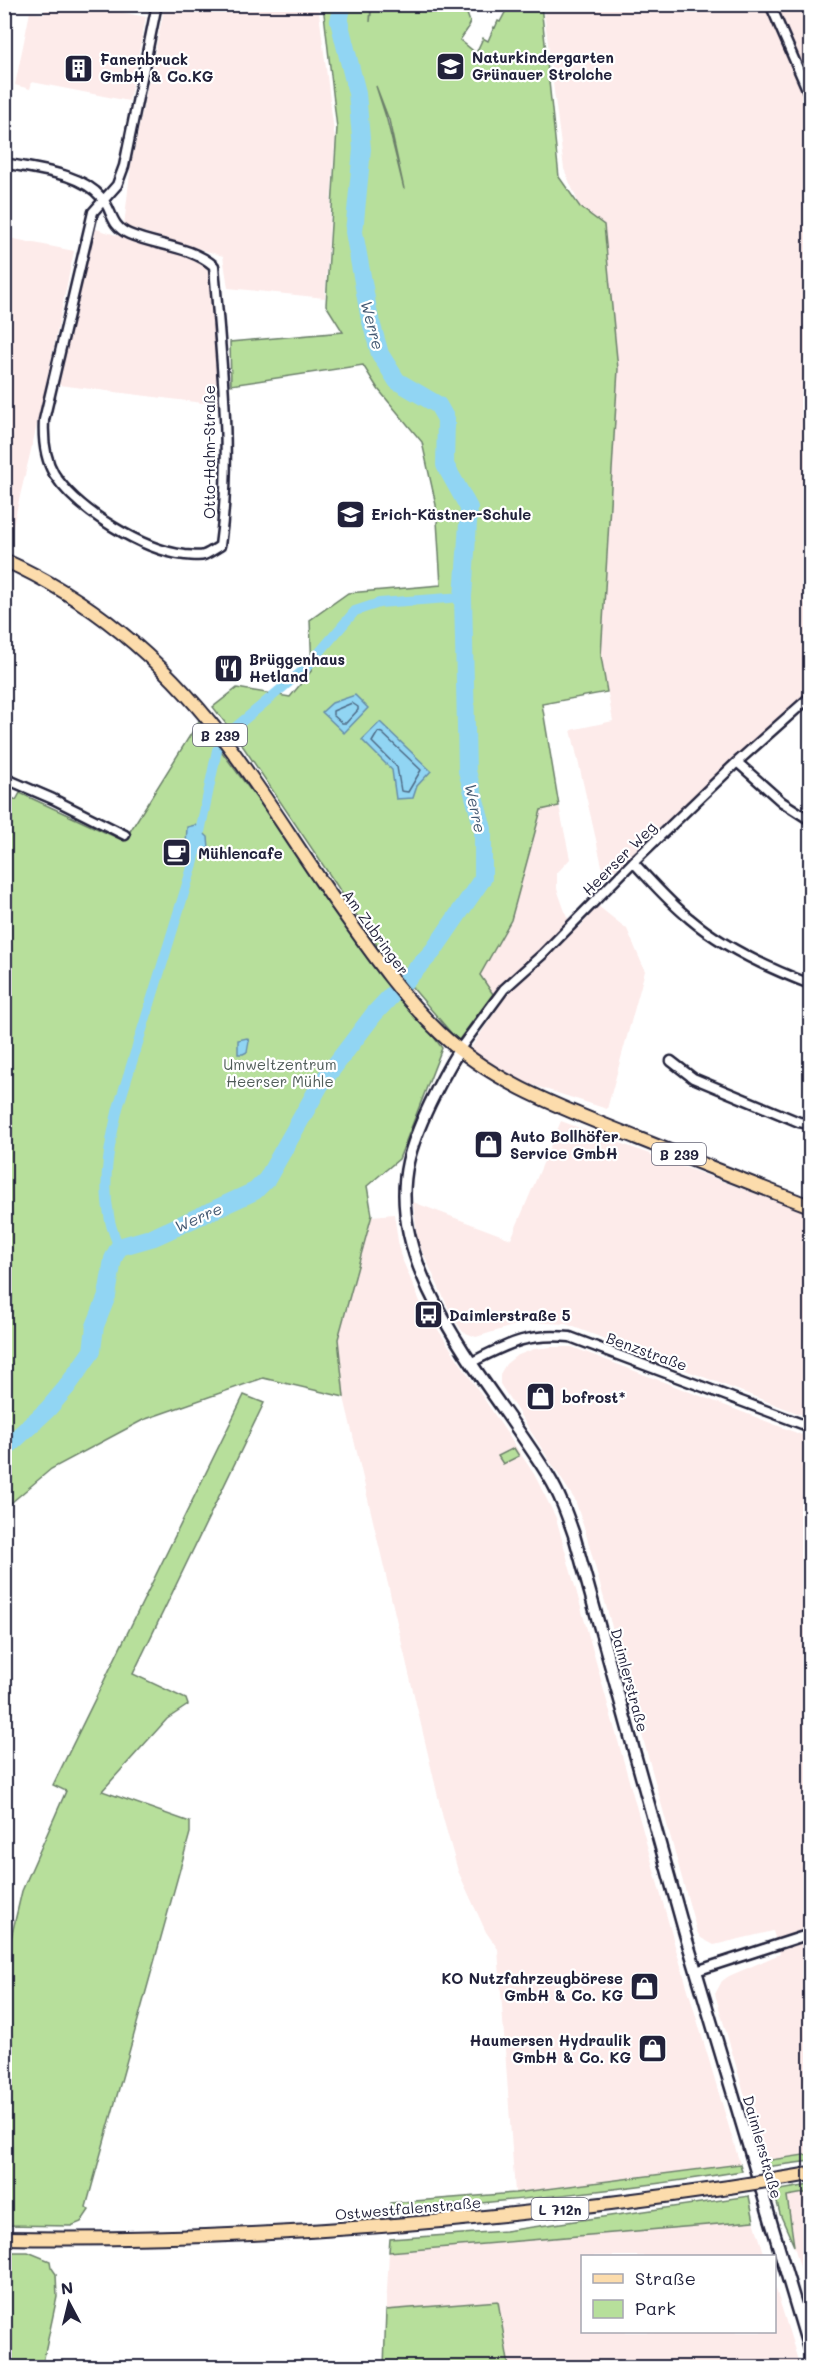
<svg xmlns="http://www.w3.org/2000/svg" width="815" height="2372" font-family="Mali,sans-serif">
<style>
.built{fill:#fdebea}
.green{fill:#b7df9b;stroke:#6c806b;stroke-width:1.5;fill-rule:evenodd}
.water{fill:#91d5f3;stroke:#658da9;stroke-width:1.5}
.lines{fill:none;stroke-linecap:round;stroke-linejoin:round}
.shore{stroke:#4e6a85;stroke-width:1.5}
.canal{stroke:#91d5f3;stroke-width:10}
.river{stroke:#91d5f3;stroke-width:18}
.street-casing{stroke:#22223b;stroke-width:13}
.secondary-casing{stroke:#22223b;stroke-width:15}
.primary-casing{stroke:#22223b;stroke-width:16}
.street{stroke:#fff;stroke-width:8}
.secondary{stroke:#fff;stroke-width:10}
.primary{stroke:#fcdcac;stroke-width:12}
.primary-bridge-casing{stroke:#22223b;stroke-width:16;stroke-linecap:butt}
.primary-bridge{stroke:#fcdcac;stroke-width:12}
.labels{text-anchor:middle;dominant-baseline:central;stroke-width:4.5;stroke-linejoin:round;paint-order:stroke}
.shield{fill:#fff;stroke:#646476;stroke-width:1.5}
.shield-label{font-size:14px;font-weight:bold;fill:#22223b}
.poi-label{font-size:15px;font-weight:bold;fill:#22223b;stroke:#fff;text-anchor:start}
.street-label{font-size:15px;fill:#22223b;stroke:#fff}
.park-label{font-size:15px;fill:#4f5b58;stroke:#fff}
.water-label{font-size:16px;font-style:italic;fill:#435872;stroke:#fff}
</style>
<rect width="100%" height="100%" fill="#fff"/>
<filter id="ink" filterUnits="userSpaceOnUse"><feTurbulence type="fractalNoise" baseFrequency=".0167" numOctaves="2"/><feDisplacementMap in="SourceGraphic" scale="12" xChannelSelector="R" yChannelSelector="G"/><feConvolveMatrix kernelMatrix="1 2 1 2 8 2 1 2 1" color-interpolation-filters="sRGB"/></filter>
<g filter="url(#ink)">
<path class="built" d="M 80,4 L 146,17 L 129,101 L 32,82 L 30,89 L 15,85 L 30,12 L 44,14 L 46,5 Z
M 165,5 L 318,5 L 335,140 L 325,298 L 228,288 L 223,256 L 124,226 L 131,164 Z
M 543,5 L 810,5 L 810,691 L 605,879 L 571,730 L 613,721 L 601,656 L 618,369 L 604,226 L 580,207 L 564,169 Z
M 93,228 L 201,261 L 209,273 L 219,405 L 59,385 Z
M 4,237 L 74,251 L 41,408 L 9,542 L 4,540 Z
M 559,806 L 570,859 L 557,873 L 557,889 L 567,917 L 578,929 L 598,906 L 627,929 L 645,971 L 607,1109 L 520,1081 L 470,1049 L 500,1005 L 480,975 L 511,920 L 541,810 Z
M 561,1121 L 810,1214 L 810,1418 L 566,1324 L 526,1322 L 476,1337 L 463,1332 L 452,1316 L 418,1242 L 413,1202 L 511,1239 Z
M 394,1214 L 400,1254 L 421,1304 L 534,1474 L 556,1518 L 675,1946 L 740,2164 L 515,2193 L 498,1949 L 486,1932 L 458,1871 L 443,1818 L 342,1389 L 338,1339 L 372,1216 Z
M 552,1347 L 572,1347 L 810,1438 L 810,2154 L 764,2161 L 715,1994 L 722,1981 L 729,1976 L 780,1954 L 773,1931 L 714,1945 L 701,1938 L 697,1932 L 586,1534 L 575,1500 L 500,1384 L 500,1374 L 506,1364 L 516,1356 L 534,1349 Z
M 810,2192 L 810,2302 L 794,2246 L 787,2196 Z
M 754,2221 L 765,2256 L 582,2256 L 582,2332 L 774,2332 L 775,2286 L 800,2367 L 509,2367 L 497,2301 L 386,2310 L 389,2252 Z"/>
<path class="green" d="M 461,4 L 469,8 L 466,11 L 470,22 L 468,26 L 469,27 L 460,40 L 476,53 L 483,38 L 488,41 L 494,27 L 495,28 L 498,21 L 500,22 L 509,5 L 541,5 L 559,177 L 580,207 L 604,225 L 618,369 L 601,656 L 607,692 L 542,704 L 559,806 L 541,810 L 511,920 L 480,975 L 493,994 L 458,1041 L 381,951 L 242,745 L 213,707 L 237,688 L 290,697 L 312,670 L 310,620 L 348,593 L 441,585 L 436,505 L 422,442 L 378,389 L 363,365 L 231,385 L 230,342 L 343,332 L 326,305 L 337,128 L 323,5 L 371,5 L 370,22 L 372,5 ZM 376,86 L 389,120 L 404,189 L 387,120 Z
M 199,721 L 442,1048 L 399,1159 L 367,1186 L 372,1215 L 338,1339 L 344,1397 L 263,1378 L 143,1420 L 51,1469 L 5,1508 L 5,794 L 16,800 L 20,793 L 124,841 Z
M 244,1395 L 264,1403 L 133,1674 L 186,1699 L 188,1705 L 167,1719 L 102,1791 L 190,1822 L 190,1833 L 86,2207 L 89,2210 L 81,2222 L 71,2226 L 5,2225 L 5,1964 L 22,1891 L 66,1791 L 53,1785 Z
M 514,1448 L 519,1456 L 503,1464 L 498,1456 Z
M 810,2154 L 810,2161 L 766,2167 L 764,2161 Z
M 740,2164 L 742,2171 C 626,2190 508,2201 390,2211 L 390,2203 L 515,2193 Z
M 810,2185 L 810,2192 L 787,2196 L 794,2246 L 780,2214 L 774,2191 Z
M 749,2196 L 754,2221 L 389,2252 L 390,2239 L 505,2231 Z
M 5,2252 L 28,2252 L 50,2261 L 51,2267 L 56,2274 L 57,2297 L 42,2367 L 5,2367 Z
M 498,2301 L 509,2367 L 384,2367 L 386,2310 Z"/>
<path class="water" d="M 355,695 L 368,708 L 344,733 L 322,712 L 332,703 Z
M 380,722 L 431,771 L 417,786 L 413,798 L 396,799 L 392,770 L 362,740 Z
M 195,825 L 208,837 L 209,848 L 200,851 L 196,865 L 190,864 L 194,848 L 186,845 L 187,827 Z
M 247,1038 L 249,1041 L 247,1052 L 243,1054 L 238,1054 L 238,1040 Z"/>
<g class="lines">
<path class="shore" d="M 352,703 L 358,707 L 358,710 L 346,723 L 342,723 L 333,715 L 333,711 Z
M 378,732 L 382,733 L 421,770 L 408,792 L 401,791 L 397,767 L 372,742 Z"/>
<path class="canal" d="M 232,730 L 306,668 L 355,611 L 379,603 L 463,597
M 119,1247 C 115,1237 110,1226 109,1215 C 102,1180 110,1142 118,1108 L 194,861 L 217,750"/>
<path class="river" d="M 4,1450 L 48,1409 L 66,1388 L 92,1351 L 95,1326 L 107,1296 L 113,1259 L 119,1247 L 154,1237 L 255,1191 L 267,1179 L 320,1085 L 374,1014 L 433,951 L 483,878 L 483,829 L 467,771 L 463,597 L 469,508 L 445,465 L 446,419 L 438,405 L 397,381 L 380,354 L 369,315 L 354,232 L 362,149 L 357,93 L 339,21 L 343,4"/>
<defs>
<path id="street" d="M 770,4 L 810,96
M 4,163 C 37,170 80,172 102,198 C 113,211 110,226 129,234 C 157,246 191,246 214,266 C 221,358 233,454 220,546 C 215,549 209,553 204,555 C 199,557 191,555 185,555 C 142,550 77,510 54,474 C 44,457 43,438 44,420 L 93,212 L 117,185 L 124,166 L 157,4
M 737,762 L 782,802 L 810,820
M 4,778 L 53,799 L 125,835
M 633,862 C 651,881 669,902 689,918 C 724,948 768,968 810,984
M 459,1050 L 504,989 L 543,954 L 633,862 L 737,762 L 810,697
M 671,1061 L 693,1078 L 799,1122 L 810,1124
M 472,1362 C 510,1343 527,1333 570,1337 L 810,1427
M 696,1971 L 810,1934"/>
<path id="secondary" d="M 459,1050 C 441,1079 416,1128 408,1162 C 383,1274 495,1387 549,1477 C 560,1495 567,1515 574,1535 L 685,1934 L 810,2352"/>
<path id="primary" d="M 4,560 C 91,599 164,662 222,737 C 263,791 298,849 337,904 C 369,949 400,995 440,1033 C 495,1085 568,1110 637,1138 C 695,1161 752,1184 810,1206
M 786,2178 L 810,2174
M 4,2238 C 247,2242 489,2222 729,2187"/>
</defs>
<use href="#street" class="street-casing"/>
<use href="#secondary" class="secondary-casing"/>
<use href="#primary" class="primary-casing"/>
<use href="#street" class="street"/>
<use href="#secondary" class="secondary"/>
<use href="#primary" class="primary"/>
<defs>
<path id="primary-bridge" d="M 729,2187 L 786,2178"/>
</defs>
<use href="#primary-bridge" class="primary-bridge-casing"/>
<use href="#primary-bridge" class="primary-bridge"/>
</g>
</g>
<defs>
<symbol id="school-square" viewBox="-11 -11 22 22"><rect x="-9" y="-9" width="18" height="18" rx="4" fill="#22223b" stroke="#fff"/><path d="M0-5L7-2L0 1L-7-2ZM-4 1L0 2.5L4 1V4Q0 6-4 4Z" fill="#fff"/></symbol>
<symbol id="building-square" viewBox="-11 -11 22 22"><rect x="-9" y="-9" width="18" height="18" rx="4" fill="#22223b" stroke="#fff"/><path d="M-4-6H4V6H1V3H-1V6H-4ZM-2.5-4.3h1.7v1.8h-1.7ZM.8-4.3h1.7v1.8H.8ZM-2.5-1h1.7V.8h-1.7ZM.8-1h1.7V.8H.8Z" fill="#fff"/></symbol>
<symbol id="restaurant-square" viewBox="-11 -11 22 22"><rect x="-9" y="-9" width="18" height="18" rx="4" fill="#22223b" stroke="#fff"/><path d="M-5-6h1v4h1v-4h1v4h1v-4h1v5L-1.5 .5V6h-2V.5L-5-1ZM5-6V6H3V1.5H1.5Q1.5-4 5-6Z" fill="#fff"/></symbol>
<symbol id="cafe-square" viewBox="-11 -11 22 22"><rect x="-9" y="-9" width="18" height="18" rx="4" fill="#22223b" stroke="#fff"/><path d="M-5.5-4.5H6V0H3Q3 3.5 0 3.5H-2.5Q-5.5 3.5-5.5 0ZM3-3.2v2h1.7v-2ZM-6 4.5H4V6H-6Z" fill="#fff"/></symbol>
<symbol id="shop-square" viewBox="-11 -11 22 22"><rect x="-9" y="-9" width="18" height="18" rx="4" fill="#22223b" stroke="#fff"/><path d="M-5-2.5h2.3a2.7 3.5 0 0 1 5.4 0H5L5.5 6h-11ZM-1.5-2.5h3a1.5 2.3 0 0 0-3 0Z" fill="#fff"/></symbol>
<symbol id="bus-square" viewBox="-11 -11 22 22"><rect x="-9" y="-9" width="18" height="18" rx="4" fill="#22223b" stroke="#fff"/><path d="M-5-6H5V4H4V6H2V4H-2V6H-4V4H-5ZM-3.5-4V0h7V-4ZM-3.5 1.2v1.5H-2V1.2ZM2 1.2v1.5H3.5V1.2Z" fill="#fff"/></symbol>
</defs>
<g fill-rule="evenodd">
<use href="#school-square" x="434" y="50" width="33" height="33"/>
<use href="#building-square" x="62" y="52" width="33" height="33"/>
<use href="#school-square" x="334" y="498" width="33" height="33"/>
<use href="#restaurant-square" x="212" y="652" width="33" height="33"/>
<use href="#cafe-square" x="160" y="836" width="33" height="33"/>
<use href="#shop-square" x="472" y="1128" width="33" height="33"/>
<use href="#bus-square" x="412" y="1298" width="33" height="33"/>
<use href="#shop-square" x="524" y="1380" width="33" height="33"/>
<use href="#shop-square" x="628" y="1970" width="33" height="33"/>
<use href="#shop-square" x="636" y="2032" width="33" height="33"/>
</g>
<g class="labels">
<g class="shield">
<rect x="193" y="724" width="54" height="22" rx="4.5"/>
<rect x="652" y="1143" width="54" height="22" rx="4.5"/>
<rect x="531.5" y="2198" width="57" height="22" rx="4.5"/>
</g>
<g class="shield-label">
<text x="220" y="735">B 239</text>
<text x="679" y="1154">B 239</text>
<text x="560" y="2209">L 712n</text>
</g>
<g class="poi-label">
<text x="472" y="57">Naturkindergarten<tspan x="472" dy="17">Grünauer Strolche</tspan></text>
<text x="100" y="59">Fanenbruck<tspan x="100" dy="17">GmbH &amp; Co.KG</tspan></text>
<text x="371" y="514">Erich-Kästner-Schule</text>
<text x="249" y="659">Brüggenhaus<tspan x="249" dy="17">Hetland</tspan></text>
<text x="198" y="853">Mühlencafe</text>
<text x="510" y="1136">Auto Bollhöfer<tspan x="510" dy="17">Service GmbH</tspan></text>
<text x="449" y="1315">Daimlerstraße 5</text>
<text x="562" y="1397">bofrost*</text>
<text x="623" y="1978" text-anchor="end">KO Nutzfahrzeugbörese<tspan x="623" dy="17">GmbH &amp; Co. KG</tspan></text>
<text x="631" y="2040" text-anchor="end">Haumersen Hydraulik<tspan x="631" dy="17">GmbH &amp; Co. KG</tspan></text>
</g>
<g class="street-label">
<text transform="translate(209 452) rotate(-90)">Otto-Hahn-Straße</text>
<text transform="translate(619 858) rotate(-45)">Heerser Weg</text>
<text transform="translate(376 932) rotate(54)">Am Zubringer</text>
<text transform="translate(647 1351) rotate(20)">Benzstraße</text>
<text transform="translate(630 1680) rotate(75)">Daimlerstraße</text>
<text transform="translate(763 2147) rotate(74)">Daimlerstraße</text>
<text transform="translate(408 2208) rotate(-5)">Ostwestfalenstraße</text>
</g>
<g class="park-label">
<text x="280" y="1064">Umweltzentrum<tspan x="280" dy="17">Heerser Mühle</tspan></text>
</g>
<g class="water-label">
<text transform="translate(373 325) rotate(75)">Werre</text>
<text transform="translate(476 808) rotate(78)">Werre</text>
<text transform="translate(198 1217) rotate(-24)">Werre</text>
</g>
</g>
<rect width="815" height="2372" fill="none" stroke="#fff" stroke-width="24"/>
<rect x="12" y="12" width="791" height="2348" fill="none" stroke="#22223b" stroke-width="2" filter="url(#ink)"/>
<rect x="581" y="2255" width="195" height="78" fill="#ffffff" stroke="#a7a7b1" stroke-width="1.5"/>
<rect x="593" y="2274" width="30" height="9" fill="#fcdcac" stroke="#a7a7b1" stroke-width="1.5"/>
<text x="635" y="2285" font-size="18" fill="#22223b">Straße</text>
<rect x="593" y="2300" width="30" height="18" fill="#b7df9b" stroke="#a7a7b1" stroke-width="1.5"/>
<text x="635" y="2315" font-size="18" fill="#22223b">Park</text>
<g transform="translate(69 2303) rotate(353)" stroke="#ffffff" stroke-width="4.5" paint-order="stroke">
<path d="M0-4.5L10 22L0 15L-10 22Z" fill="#22223b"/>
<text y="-9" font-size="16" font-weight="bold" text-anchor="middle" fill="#22223b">N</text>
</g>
</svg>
